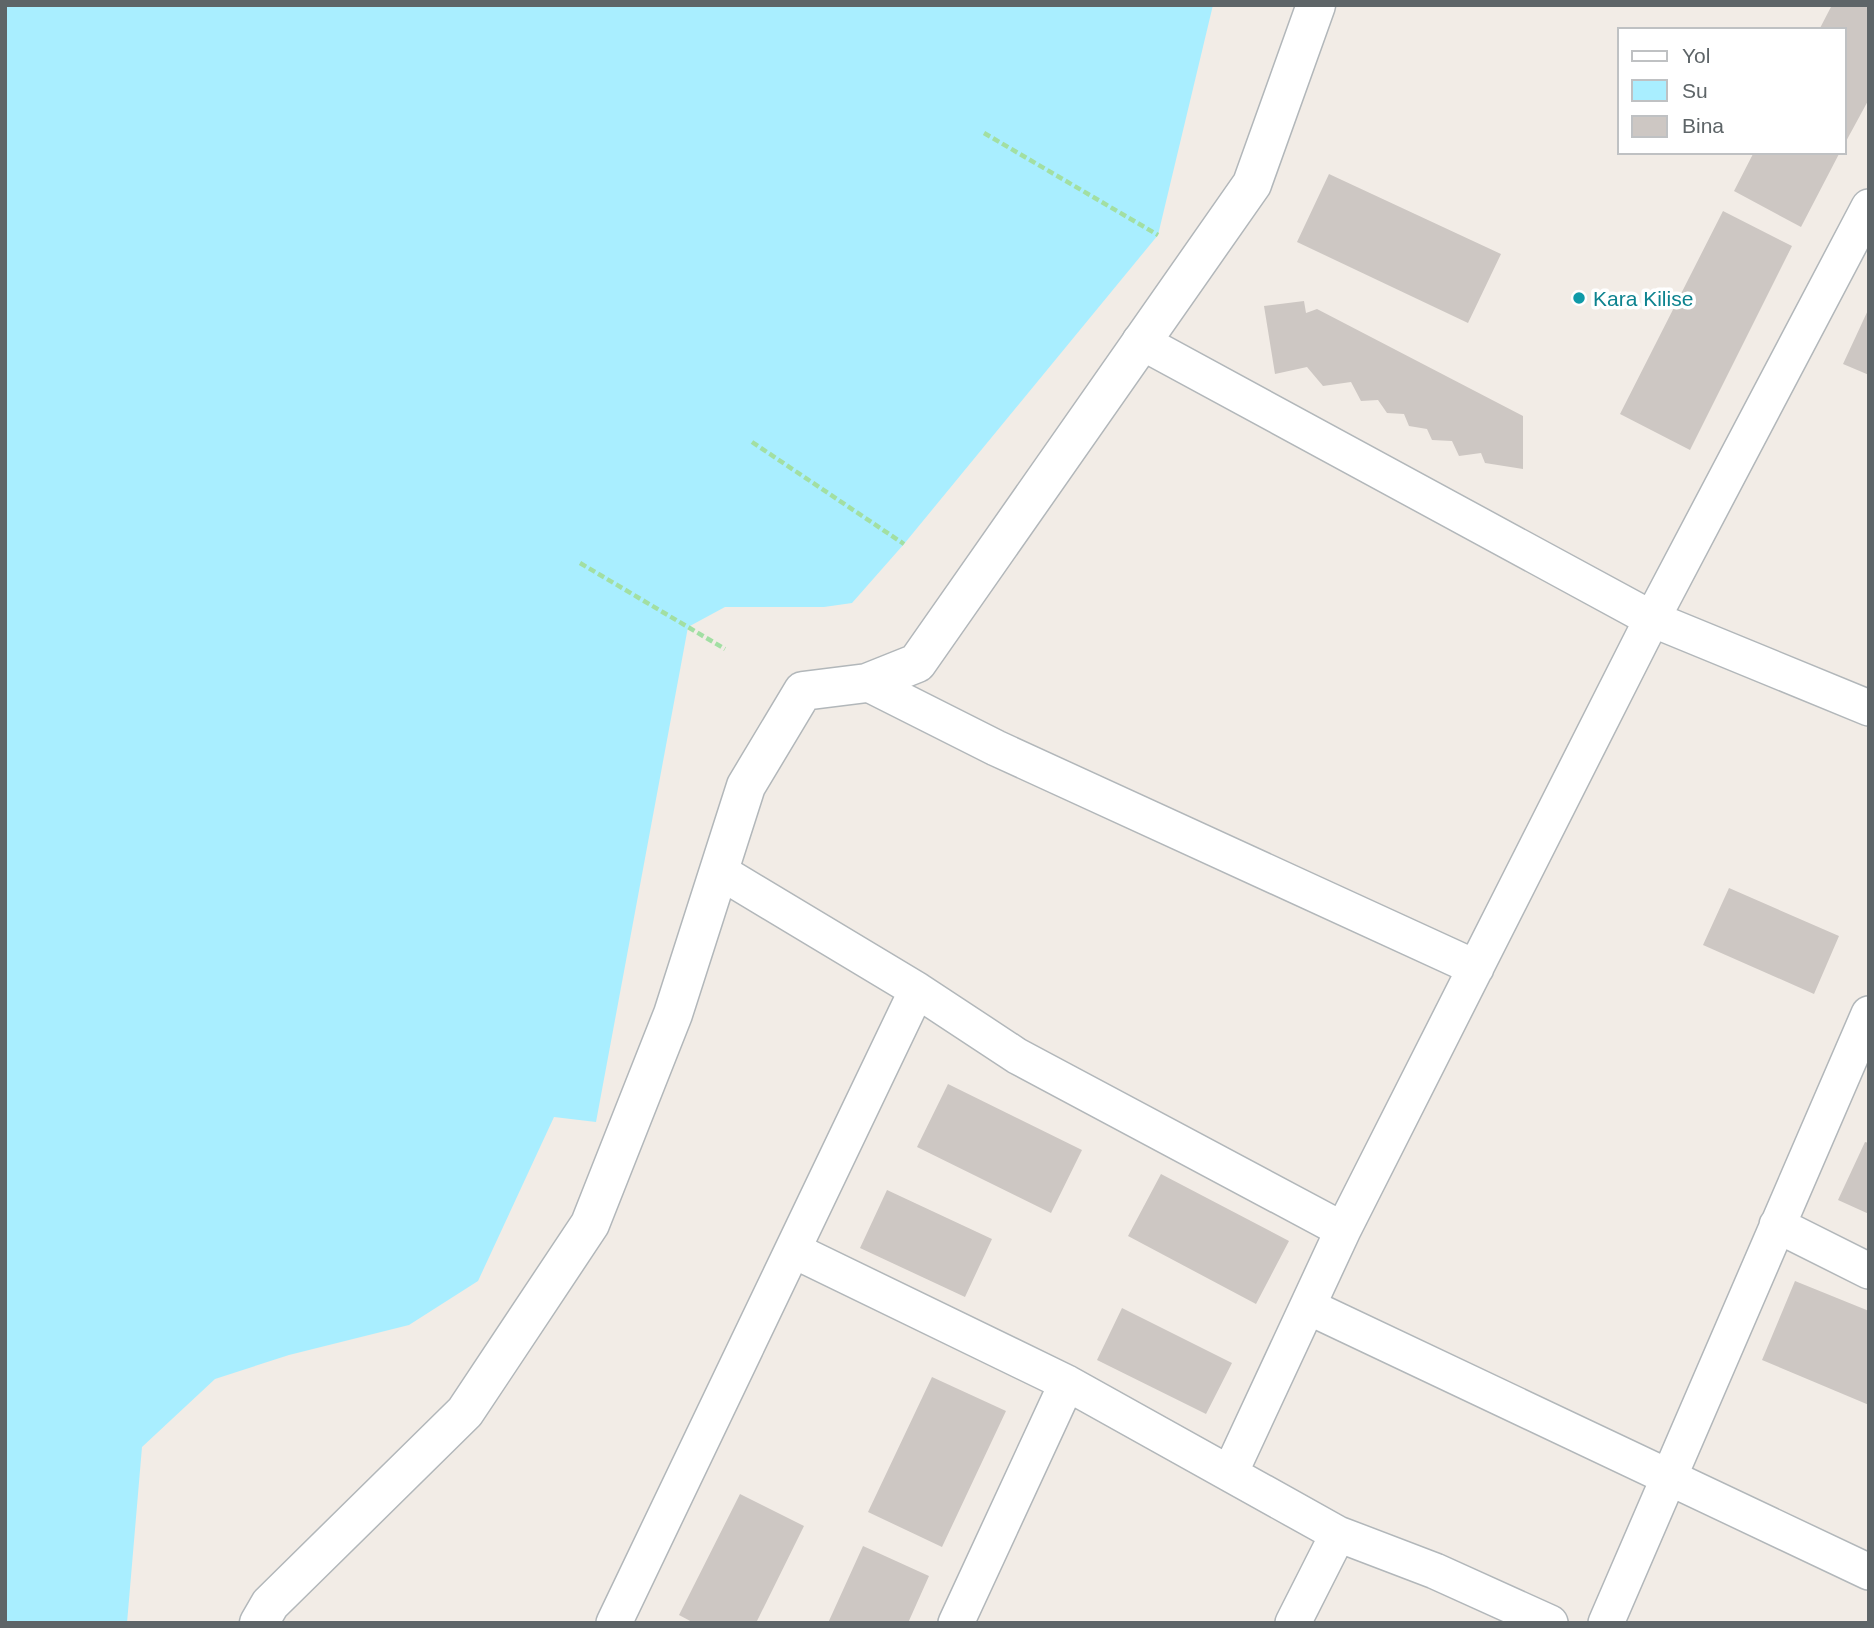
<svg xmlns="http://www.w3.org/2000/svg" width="1874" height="1628" font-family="Arial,sans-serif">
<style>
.water{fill:#a9eeff}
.building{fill:#cdc7c3}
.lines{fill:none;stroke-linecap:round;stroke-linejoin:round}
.minor-casing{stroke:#b2b7ba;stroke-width:38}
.tertiary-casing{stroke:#b2b7ba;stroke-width:41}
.path{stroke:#a2dfa3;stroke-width:4.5;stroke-dasharray:7 3.5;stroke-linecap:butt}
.minor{stroke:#fff;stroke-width:35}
.tertiary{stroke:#fff;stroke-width:38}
.culture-dot{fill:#0f9aa8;stroke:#fff;stroke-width:2.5}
.labels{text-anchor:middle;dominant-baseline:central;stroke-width:7;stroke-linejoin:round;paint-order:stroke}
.culture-label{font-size:21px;fill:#0d838f;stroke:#fff;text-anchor:start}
</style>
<rect width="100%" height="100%" fill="#f2ece6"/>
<path class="water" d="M 5,5 L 1213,5 L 1158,235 L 904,544 L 852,603 L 824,607 L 725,607 L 688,627 L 596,1122 L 554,1117 L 478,1281 L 409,1325 L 289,1355 L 215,1379 L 142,1447 L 127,1623 L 5,1623 Z"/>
<path class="building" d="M 1832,5 L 1869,5 L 1869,99 L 1844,145 L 1844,30 L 1819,30 Z
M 1754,152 L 1840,152 L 1801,227 L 1734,191 Z
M 1329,174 L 1501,254 L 1468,323 L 1297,242 Z
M 1723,211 L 1792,246 L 1690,450 L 1620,414 Z
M 1304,301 L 1306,313 L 1317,309 L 1523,416 L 1523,469 L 1485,463 L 1481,453 L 1459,456 L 1452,441 L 1432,440 L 1427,429 L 1409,426 L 1404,414 L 1387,413 L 1378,400 L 1361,401 L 1351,382 L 1323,386 L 1307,367 L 1275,374 L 1264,306 Z
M 1869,308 L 1869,375 L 1843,364 Z
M 1729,888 L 1839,936 L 1814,994 L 1703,945 Z
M 948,1084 L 1082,1150 L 1051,1213 L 917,1147 Z
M 1865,1142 L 1869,1143 L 1869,1214 L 1838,1200 Z
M 1161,1174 L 1289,1241 L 1256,1304 L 1128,1236 Z
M 887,1190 L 992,1239 L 965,1297 L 860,1248 Z
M 1795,1281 L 1869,1311 L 1869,1405 L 1762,1360 Z
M 1122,1308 L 1232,1363 L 1206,1414 L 1097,1360 Z
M 932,1377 L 1006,1411 L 942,1547 L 868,1512 Z
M 740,1494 L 804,1526 L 756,1623 L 694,1623 L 679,1615 Z
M 863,1546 L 929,1576 L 908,1623 L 828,1623 Z"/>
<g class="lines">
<defs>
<path id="minor" d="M 1140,341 L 1652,619 L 1869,708
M 867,683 L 996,748 L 1476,968
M 719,871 L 917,990 L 1017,1056 L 1343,1230
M 1777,1225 L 1869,1271
M 793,1250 L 1067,1383 L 1338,1534 L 1435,1571 L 1550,1623
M 1309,1307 L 1869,1572
M 1230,1473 L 1343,1230 L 1652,619 L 1869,207
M 614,1623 L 917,990
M 956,1623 L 1067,1383
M 1293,1623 L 1338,1534
M 1606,1623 L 1869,1014"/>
<path id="tertiary" d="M 259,1623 L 270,1604 L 465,1412 L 590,1224 L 673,1014 L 746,786 L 803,691 L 867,683 L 917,663 L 1252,184 L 1316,5"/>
</defs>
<use href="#minor" class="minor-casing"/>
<use href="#tertiary" class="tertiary-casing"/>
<path class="path" d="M 984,133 L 1158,235
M 752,442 L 904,544
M 580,563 L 725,649"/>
<use href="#minor" class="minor"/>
<use href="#tertiary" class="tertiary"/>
</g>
<circle class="culture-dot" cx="1579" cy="298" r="7"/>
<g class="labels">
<g class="culture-label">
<text x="1593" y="298">Kara Kilise</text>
</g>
</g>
<rect width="1874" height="1628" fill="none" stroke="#5e6568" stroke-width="14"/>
<rect x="1618" y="28" width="228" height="126" fill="#ffffff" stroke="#bfc1c3" stroke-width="2"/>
<rect x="1632" y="51" width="35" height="10" fill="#ffffff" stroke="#bfc1c3" stroke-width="2"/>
<text x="1682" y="63" font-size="21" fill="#5e6568">Yol</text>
<rect x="1632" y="80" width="35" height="21" fill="#a9eeff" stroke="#bfc1c3" stroke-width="2"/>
<text x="1682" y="98" font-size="21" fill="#5e6568">Su</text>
<rect x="1632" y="116" width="35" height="21" fill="#cdc7c3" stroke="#bfc1c3" stroke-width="2"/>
<text x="1682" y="133" font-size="21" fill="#5e6568">Bina</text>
</svg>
